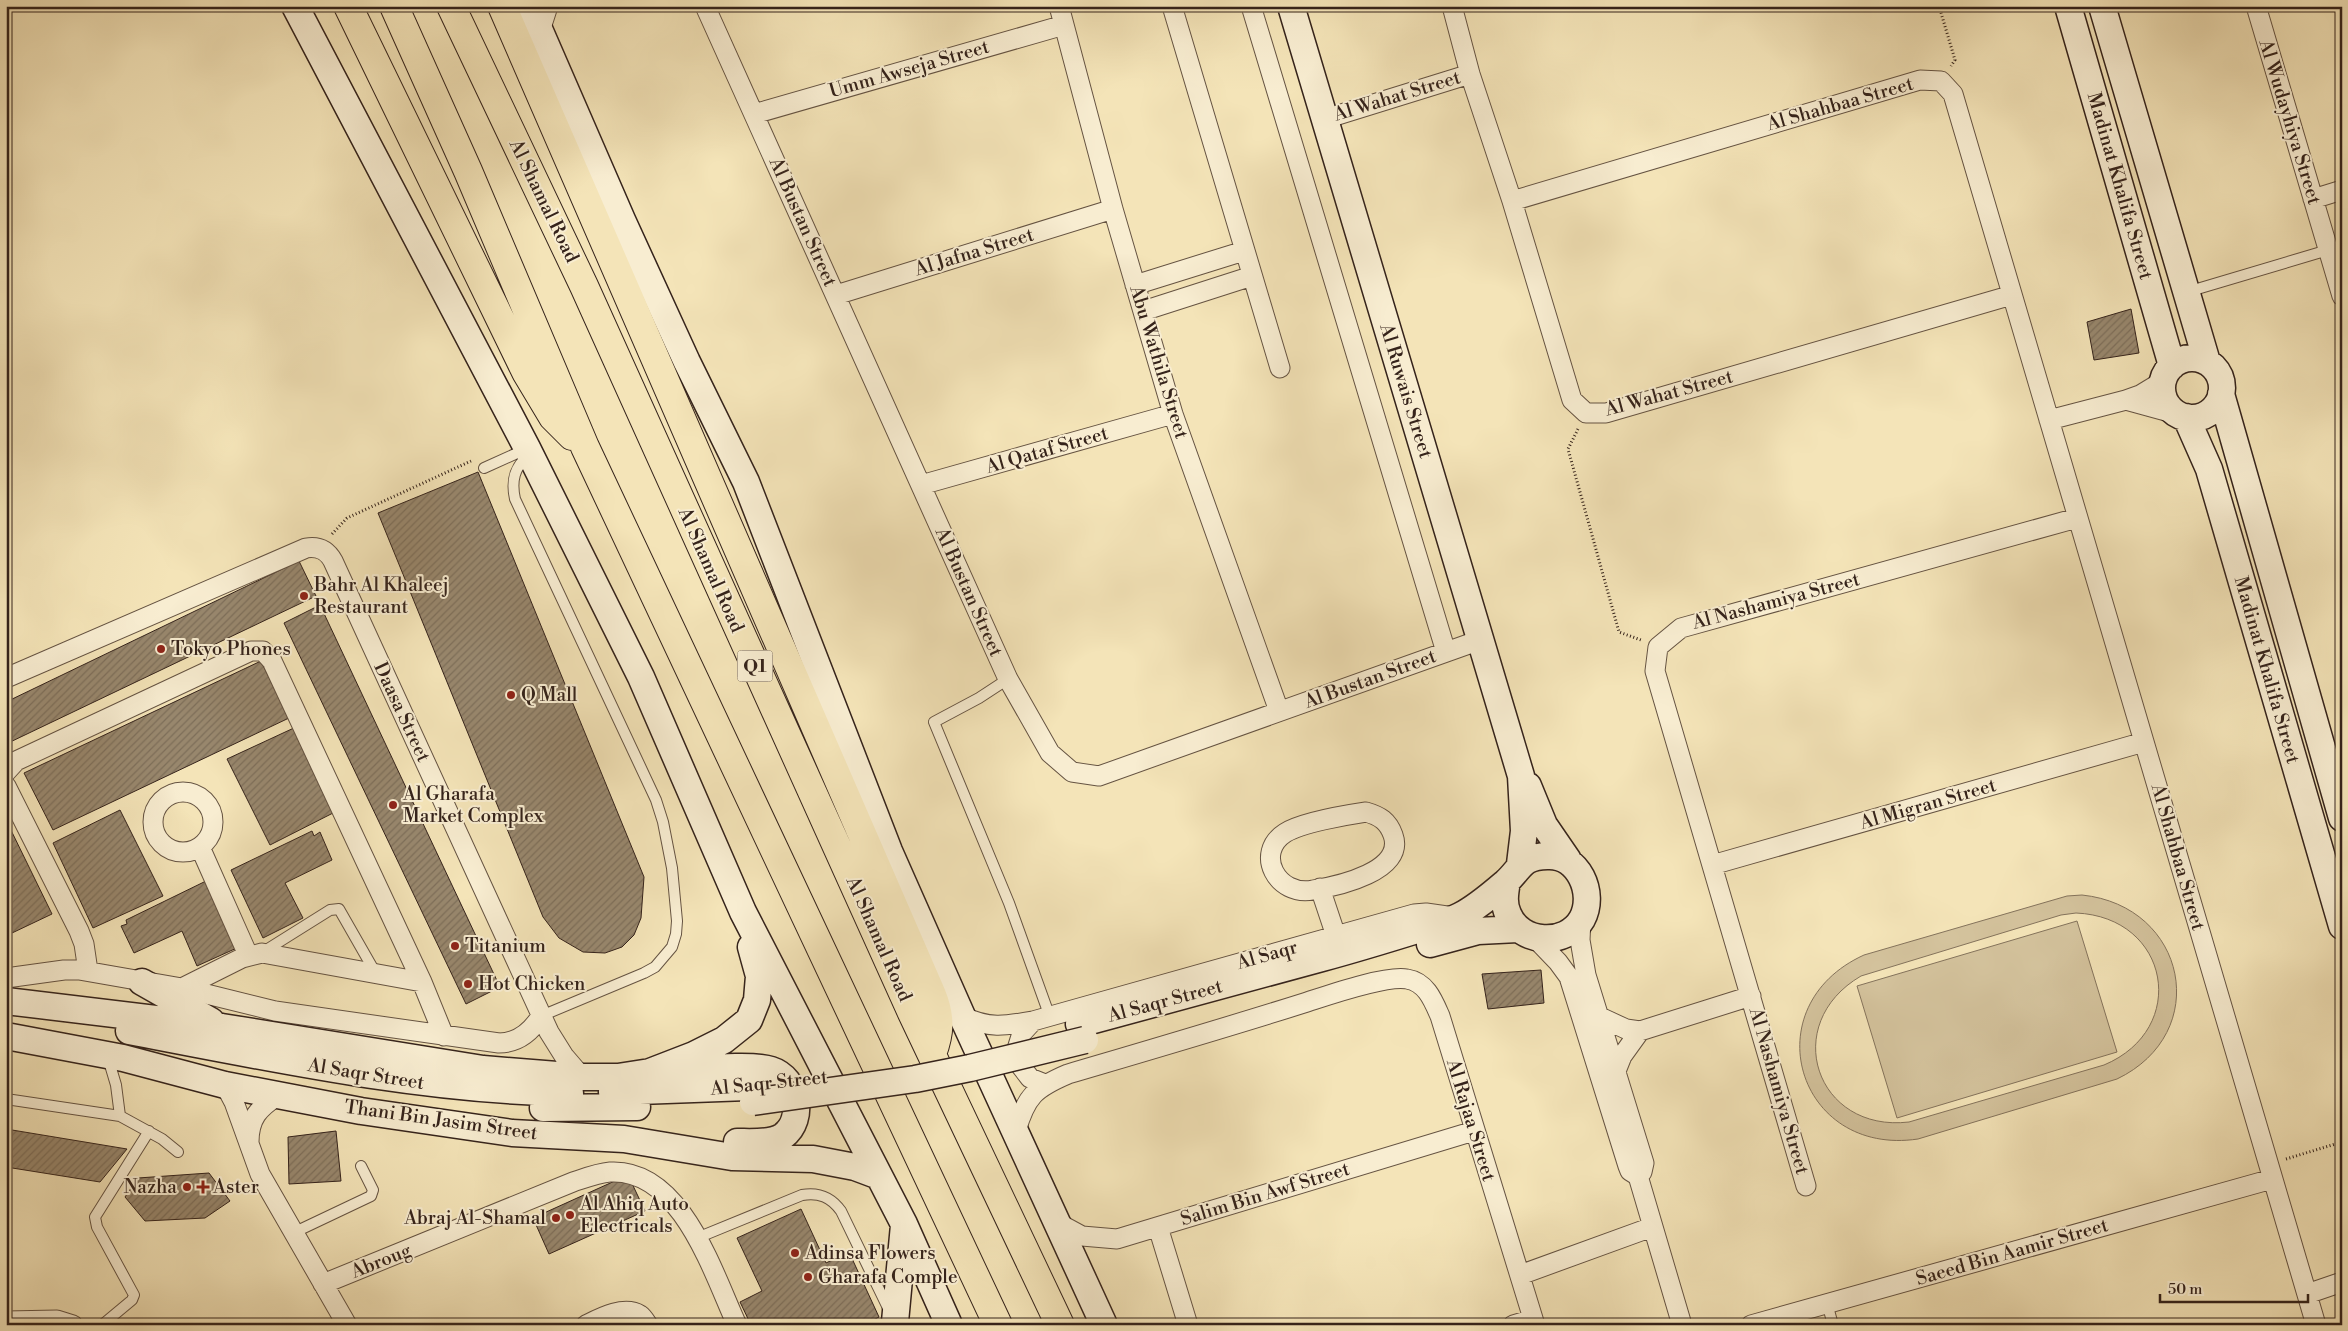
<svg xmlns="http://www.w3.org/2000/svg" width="2348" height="1331" font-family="'Libre Bodoni',serif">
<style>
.grass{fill:#d4c39d;stroke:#84735c;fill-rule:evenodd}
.building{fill:url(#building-hatch);stroke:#35231b}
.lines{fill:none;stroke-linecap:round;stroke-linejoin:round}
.lane-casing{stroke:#655342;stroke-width:12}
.street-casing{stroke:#655342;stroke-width:21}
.secondary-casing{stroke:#35231b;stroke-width:29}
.highway-casing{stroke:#35231b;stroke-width:30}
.path{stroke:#35231b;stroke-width:3;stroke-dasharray:1 2.5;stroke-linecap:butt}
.lane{stroke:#f8edd1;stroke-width:10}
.street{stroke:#f8edd1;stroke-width:19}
.secondary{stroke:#f8edd1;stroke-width:26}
.highway{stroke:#f4e4b8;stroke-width:28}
.secondary-bridge-casing{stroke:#35231b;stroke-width:29;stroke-linecap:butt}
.secondary-bridge{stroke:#f8edd1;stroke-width:26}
.poi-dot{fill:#8f2418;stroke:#f8edd1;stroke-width:2}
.labels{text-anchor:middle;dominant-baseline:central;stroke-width:4;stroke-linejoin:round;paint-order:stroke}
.shield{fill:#f8edd1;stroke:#706052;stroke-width:1}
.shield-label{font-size:18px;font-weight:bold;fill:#35231b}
.street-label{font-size:19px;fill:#35231b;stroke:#f8edd1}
.poi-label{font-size:19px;fill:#35231b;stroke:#f8edd1;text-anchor:start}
</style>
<defs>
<pattern id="building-hatch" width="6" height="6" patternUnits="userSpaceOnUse" patternTransform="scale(1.25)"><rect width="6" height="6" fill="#98876d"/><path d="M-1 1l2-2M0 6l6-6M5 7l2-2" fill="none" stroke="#7d6e59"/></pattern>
</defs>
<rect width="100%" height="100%" fill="#f4e4b8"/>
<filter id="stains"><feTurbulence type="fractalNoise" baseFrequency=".004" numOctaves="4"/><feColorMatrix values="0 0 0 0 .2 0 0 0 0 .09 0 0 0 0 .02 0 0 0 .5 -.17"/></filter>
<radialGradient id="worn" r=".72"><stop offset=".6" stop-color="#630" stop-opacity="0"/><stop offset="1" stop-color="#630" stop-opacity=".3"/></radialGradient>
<path class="grass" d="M 2082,895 C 2187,906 2213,1033 2117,1079 L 1918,1139 C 1797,1157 1752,1006 1864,955 L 2067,896 ZM 2076,913 C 2170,917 2190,1029 2104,1065 L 1909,1122 C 1816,1133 1779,1024 1861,976 L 2061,915 Z
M 2077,921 L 2117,1052 L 1897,1118 L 1857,986 Z"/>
<path class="building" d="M 2131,309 L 2139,353 L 2094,360 L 2087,322 Z
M 478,472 L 644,877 L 641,918 L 634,935 L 622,947 L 605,953 L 583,952 L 559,938 L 543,917 L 378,513 Z
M 299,561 L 316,596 L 6,744 L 6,702 Z
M 320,605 L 500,987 L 466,1004 L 284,623 Z
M 261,661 L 289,718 L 53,830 L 24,773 Z
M 296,727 L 337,811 L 270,845 L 227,759 Z
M 120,810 L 163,896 L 93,928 L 53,843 Z
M 6,820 L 52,914 L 12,933 L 6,920 Z
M 312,831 L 314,836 L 320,832 L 332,860 L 285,883 L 303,918 L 263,938 L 231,870 Z
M 206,881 L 239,947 L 197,966 L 182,931 L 134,953 L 121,926 L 127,924 L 126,920 Z
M 1541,970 L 1544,1003 L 1488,1009 L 1482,974 Z
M 6,1129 L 127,1149 L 100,1182 L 6,1167 Z
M 336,1131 L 341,1181 L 289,1184 L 288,1137 Z
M 209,1173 L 230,1201 L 205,1218 L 145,1221 L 125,1197 L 138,1178 Z
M 628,1175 L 645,1211 L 549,1254 L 533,1218 Z
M 801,1209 L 826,1263 L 849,1252 L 879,1317 L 864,1325 L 751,1325 L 740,1302 L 762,1291 L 737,1238 Z"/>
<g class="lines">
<defs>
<path id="lane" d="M 2187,292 L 2328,250
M 529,455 C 514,467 511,481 515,499 L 656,800 L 663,822 L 672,868 L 677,921 L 676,934 L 672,947 L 655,967 L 644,973 L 541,1016
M 484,468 L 526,449
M 1008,679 L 979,698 L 934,722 L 1009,903 L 1050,1017
M 263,952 L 330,910 L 339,909 L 375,972
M 108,1058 L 116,1085 L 120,1116
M 6,1099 L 120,1116 L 162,1139 L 178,1152
M 293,1233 L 371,1196 L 373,1190 L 361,1166
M 697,1238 L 802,1195 C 819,1192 831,1197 841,1211 L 889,1310
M 1827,1303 L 1833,1325
M 102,1325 L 132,1300 L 134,1295 L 97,1227 L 95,1217 L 149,1131"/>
<path id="street" d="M 705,6 L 1008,679 L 1050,753 L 1072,772 L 1099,776 L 1480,640
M 1059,6 L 1113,209 L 1173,414 L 1279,711
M 1172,6 L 1280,368
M 1251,6 L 1446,652
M 1452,6 L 1470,74 L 1512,201 L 1572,400 L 1586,413 L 1606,413 L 2012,295
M 2256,6 L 2342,296
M 540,31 L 548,6
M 754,114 L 1064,25
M 1325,119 L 1470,74
M 2313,199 L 2342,190
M 1512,201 L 1920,80 L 1941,81 L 1953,94 L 2316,1325
M 1135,285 L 1244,251
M 836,295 L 1113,209
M 1143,311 L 1252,276
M 2126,400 L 2177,414
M 2049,420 L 2126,400 L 2140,395 L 2163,381
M 921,485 L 1173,414
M 6,678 L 306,548 C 318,546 327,550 333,561 L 549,1032 L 564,1056 L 582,1077
M 6,772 L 16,761 L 251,651 L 263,651 L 272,661 L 422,982 L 444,1036
M 6,786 L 79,931 L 84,944 L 88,971
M153 822a30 30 0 1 1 60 0a30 30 0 1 1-60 0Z
M 1366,812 C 1380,816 1388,821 1393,835 C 1406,871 1338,886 1313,890 C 1277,897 1254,853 1285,833 C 1301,823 1346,815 1366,812 Z
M 200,847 L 248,955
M 1712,865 L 2144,742
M 1320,888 L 1336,936
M 1581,919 L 1580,940 L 1586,975 L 1644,1163 L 1642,1172 L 1638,1176
M 1534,937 L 1558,962 L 1569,977 L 1628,1166 L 1630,1171 L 1638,1176
M 6,978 L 64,970 L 79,970 L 182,988 L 275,1011 L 499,1043 C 518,1043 531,1032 541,1016
M 182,988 L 242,958 L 262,953 L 422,982
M 962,1016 C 989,1029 1005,1026 1033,1021 L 1414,914 L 1426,913 L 1454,917
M 1600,1017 L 1626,1029 L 1640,1031 L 1751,996
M 1033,1021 L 1022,1033 L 1017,1049 L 1020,1065 L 1030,1078 L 1045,1084
M 1616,1071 L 1622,1056 L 1640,1031
M 225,1085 L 234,1102 L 260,1174 L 347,1325
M 1016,1131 C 1026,1096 1035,1088 1068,1074 C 1146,1051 1225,1028 1304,1003 C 1326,996 1385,975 1407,979 C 1426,982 1433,1000 1440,1016 L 1535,1325
M 249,1142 C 249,1118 259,1108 277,1096
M 1638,1176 L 1682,1325
M 1806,1186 L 1655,671 L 1658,647 L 1681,628 L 2077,518
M 1058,1223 L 1082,1236 L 1117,1239 L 1474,1131
M 1158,1227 L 1188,1325
M 1520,1275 L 1652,1227
M 323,1284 L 573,1182 C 585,1178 598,1173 610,1172 C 681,1168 713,1273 737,1325
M 2307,1294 L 2342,1282
M 6,1321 L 57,1320 L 73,1325
M 586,1325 C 600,1318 624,1305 640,1315 C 643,1317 646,1322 648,1325
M 1513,1325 L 1533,1319
M 1751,1325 L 2272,1179"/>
<path id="secondary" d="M 295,6 L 527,448 L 641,677 L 743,912 L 904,1224 L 949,1325
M 529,6 L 622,220 L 687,362 L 746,482 L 889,851 L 962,1016 L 1104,1325
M 1291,6 L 1521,776 L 1524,831 L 1520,864
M 2068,6 L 2172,366
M 2102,6 L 2207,362
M2162 388a30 30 0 1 1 60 0a30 30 0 1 1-60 0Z
M 2221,394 L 2342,818
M 2186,417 L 2209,469 L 2342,926
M 1528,786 L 1544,825 L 1568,860
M 1430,944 L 1478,931 L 1518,929
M 142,982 L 211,1021
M 6,1001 L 222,1027 L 483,1069 L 582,1077 L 618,1077 L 650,1072 L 694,1055 L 724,1040 L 749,1020 L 757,1000 L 759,976 L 751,947
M 1079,1024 C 1160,1002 1241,980 1322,958 C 1355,949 1388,939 1420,929 C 1433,925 1448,922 1460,916 C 1476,908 1491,895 1505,883 C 1522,868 1520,857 1547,856 C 1578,854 1596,893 1582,919 C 1566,947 1520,944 1508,914 C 1503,903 1505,893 1507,881
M 129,1031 C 275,1059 421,1090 570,1093
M 6,1036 L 123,1058 L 225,1085 L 361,1111 L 512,1133 L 624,1139 L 732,1157 L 813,1159 L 855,1167 L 879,1176
M 670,1071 C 695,1070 749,1063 771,1070 C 797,1078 806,1119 783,1136 C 771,1144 750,1142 737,1142
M 612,1092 L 748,1087
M 543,1108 L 637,1107
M 895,1322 L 904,1225"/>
<path id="highway" d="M 348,6 L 526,372 L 553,417 L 572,436
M 394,6 L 468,171 L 585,447 L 998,1325
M 451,6 L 584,286 L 912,1013 L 1060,1325
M 502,6 L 932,995 C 941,1017 940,1033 932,1054"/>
</defs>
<use href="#lane" class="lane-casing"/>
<use href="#street" class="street-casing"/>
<use href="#secondary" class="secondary-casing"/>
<use href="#highway" class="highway-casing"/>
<path class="path" d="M 1939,6 L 1955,60 L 1951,66
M 1578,429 L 1568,449 L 1619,632 L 1641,640
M 332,534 L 347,518 L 471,461
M 2286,1159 L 2342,1142"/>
<use href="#lane" class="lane"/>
<use href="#street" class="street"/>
<use href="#secondary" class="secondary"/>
<use href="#highway" class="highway"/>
<defs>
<path id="secondary-bridge" d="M 753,1102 L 915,1079 L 970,1068 L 1085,1040"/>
</defs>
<use href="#secondary-bridge" class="secondary-bridge-casing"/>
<use href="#secondary-bridge" class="secondary-bridge"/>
</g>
<g class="poi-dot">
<circle cx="304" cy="596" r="5"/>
<circle cx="161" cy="649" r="5"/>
<circle cx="511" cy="695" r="5"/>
<circle cx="393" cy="805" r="5"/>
<circle cx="455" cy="946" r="5"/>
<circle cx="468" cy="984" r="5"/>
<circle cx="187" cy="1187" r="5"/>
<path d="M200.5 1179.5h5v5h5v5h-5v5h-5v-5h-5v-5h5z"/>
<circle cx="570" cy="1215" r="5"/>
<circle cx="556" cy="1218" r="5"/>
<circle cx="795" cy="1253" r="5"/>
<circle cx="808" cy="1277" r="5"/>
</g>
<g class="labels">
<rect class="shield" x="737.5" y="650.5" width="35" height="31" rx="4"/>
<g class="shield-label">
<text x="755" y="666">Q1</text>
</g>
<g class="street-label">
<text transform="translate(909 69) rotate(-16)">Umm Awseja Street</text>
<text transform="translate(1397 96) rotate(-17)">Al Wahat Street</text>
<text transform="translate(1840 104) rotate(-16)">Al Shahbaa Street</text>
<text transform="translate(2290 122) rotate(73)">Al Wudayhiya Street</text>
<text transform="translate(2120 186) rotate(74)">Madinat Khalifa Street</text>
<text transform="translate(544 201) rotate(64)">Al Shamal Road</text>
<text transform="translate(803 222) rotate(66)">Al Bustan Street</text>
<text transform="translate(974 252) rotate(-17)">Al Jafna Street</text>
<text transform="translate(1159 362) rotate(73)">Abu Wathila Street</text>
<text transform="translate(1406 391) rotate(73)">Al Ruwais Street</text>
<text transform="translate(1669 393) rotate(-15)">Al Wahat Street</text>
<text transform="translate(1047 450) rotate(-16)">Al Qataf Street</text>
<text transform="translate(711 570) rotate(66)">Al Shamal Road</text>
<text transform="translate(969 592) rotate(66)">Al Bustan Street</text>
<text transform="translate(1776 601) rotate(-15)">Al Nashamiya Street</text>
<text transform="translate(2267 670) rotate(74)">Madinat Khalifa Street</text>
<text transform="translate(1370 679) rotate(-20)">Al Bustan Street</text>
<text transform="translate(402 712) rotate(65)">Daasa Street</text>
<text transform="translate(1928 804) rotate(-16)">Al Migran Street</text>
<text transform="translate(2178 857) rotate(74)">Al Shahbaa Street</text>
<text transform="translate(879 939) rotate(66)">Al Shamal Road</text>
<text transform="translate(1267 955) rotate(-16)">Al Saqr</text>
<text transform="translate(1165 1001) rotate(-15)">Al Saqr Street</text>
<text transform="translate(366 1074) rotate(9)">Al Saqr Street</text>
<text transform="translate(769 1083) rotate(-6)">Al Saqr Street</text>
<text transform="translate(1779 1091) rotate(74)">Al Nashamiya Street</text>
<text transform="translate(441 1120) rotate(8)">Thani Bin Jasim Street</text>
<text transform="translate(1471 1120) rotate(73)">Al Rajaa Street</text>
<text transform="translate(1265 1194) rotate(-17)">Salim Bin Awf Street</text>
<text transform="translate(2012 1252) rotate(-16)">Saeed Bin Aamir Street</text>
<text transform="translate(381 1261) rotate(-22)">Abroug</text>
</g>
<g class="poi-label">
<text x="314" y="585">Bahr Al Khaleej<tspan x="314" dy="22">Restaurant</tspan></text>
<text x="171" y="649">Tokyo Phones</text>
<text x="521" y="695">Q Mall</text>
<text x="403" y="794">Al Gharafa<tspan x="403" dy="22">Market Complex</tspan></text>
<text x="465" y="946">Titanium</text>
<text x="478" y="984">Hot Chicken</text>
<text x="177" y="1187" text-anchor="end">Nazha</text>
<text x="213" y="1187">Aster</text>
<text x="580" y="1204">Al Ahiq Auto<tspan x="580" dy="22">Electricals</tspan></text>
<text x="546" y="1218" text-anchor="end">Abraj Al-Shamal</text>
<text x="805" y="1253">Adinsa Flowers</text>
<text x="818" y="1277">Gharafa Comple</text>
</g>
</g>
<rect width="2348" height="1331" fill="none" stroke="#f4e4b8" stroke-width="25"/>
<rect x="8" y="8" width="2333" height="1316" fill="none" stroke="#35231b" stroke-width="2.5"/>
<rect x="12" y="12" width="2323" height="1306" fill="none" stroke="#35231b"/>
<path d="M2160 1294v8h148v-8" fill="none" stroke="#35231b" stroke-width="2.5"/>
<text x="2168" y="1294" font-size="15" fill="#35231b" stroke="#f8edd1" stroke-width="4" paint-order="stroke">50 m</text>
<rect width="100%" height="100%" filter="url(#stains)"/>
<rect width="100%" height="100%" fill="url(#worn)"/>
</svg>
